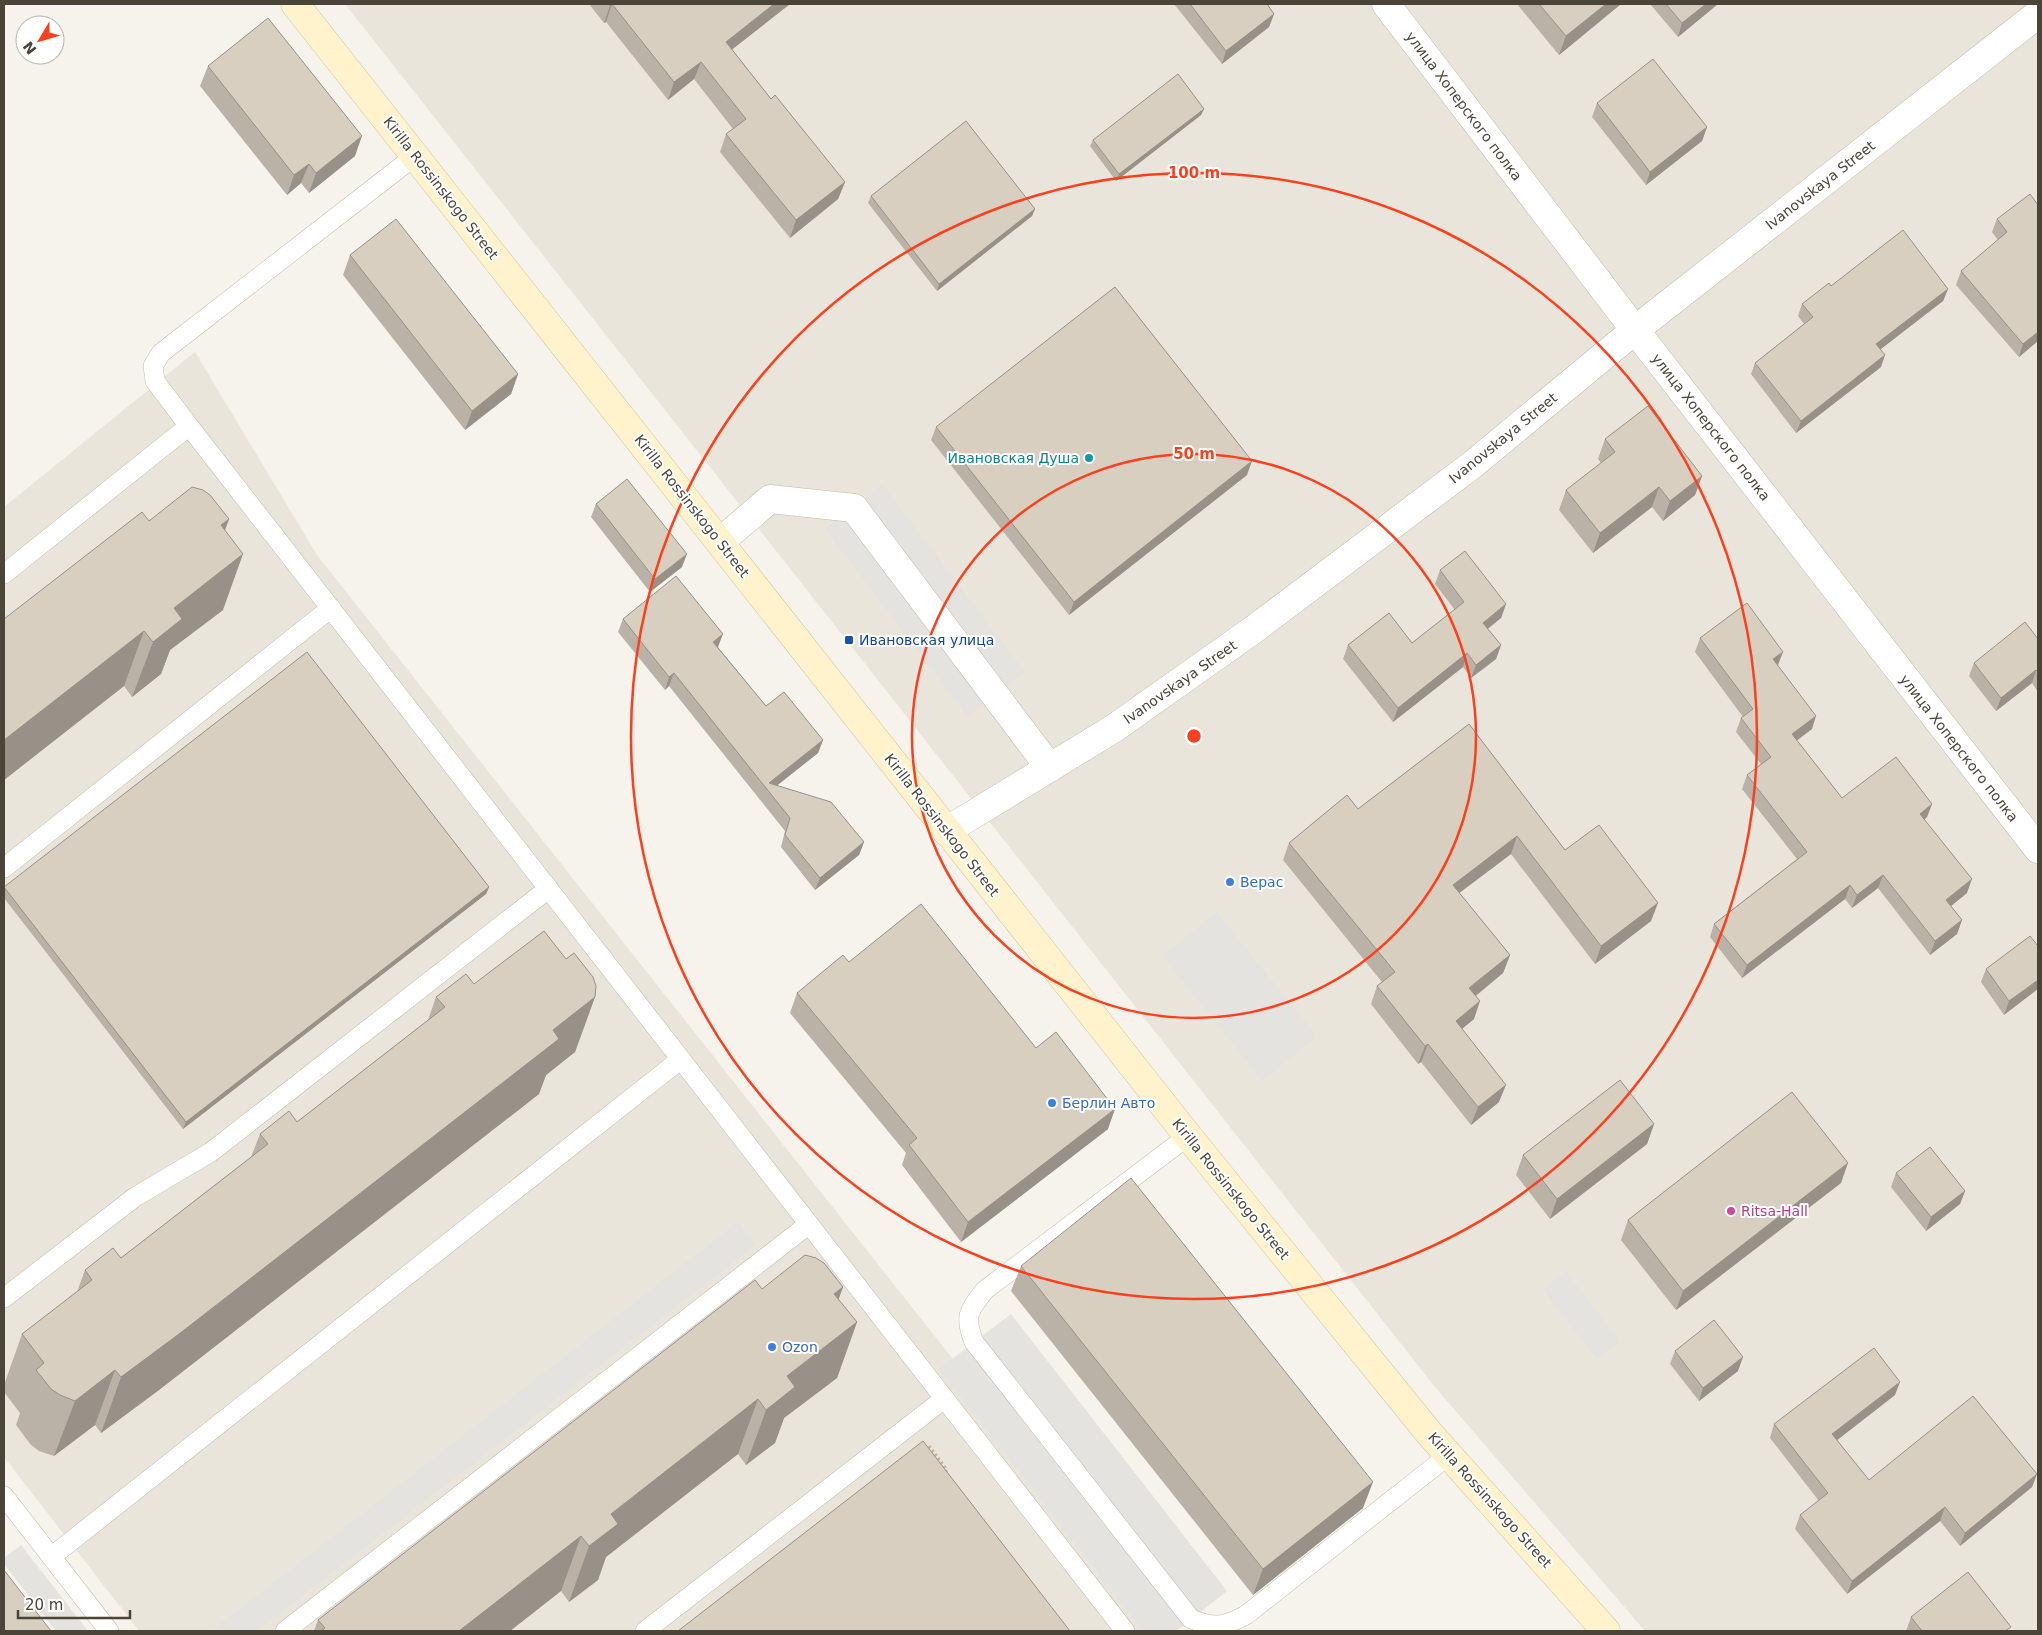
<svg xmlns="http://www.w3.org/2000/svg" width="2042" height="1635" font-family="'DejaVu Sans',sans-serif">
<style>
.residential{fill:#eae5da}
.parking{fill:#e5e3e0}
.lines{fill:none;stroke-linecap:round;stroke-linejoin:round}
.lane-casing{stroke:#c2bbae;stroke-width:20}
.street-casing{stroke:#c2bbae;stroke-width:29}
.secondary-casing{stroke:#d6c79b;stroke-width:29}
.path{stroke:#c4b79f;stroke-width:3;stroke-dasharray:2.5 2.5;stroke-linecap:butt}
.lane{stroke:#fff;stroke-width:19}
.street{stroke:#fff;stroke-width:28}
.secondary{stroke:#fff3cd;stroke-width:28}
.wall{fill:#bab2a6}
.shaded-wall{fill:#979187}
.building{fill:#d8cfc1;stroke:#979187}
.ring{fill:none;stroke:#fc3f1d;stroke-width:2.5}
.culture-dot{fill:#0f9aa8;stroke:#fff;stroke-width:2}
.transit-dot{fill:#1a4fb4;stroke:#fff;stroke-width:2}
.shop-dot{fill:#3f7fe0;stroke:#fff;stroke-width:2}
.hotel-dot{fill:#d1479c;stroke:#fff;stroke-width:2}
.labels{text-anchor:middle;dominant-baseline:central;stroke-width:4;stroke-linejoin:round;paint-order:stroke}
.street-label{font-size:14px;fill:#4b4439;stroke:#fff}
.culture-label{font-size:14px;fill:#0d838f;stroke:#fff;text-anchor:end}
.transit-label{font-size:14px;fill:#164399;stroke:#fff;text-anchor:start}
.shop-label{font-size:14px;fill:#366cbe;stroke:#fff;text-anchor:start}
.hotel-label{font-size:14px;fill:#b23c85;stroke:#fff;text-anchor:start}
.centre{fill:#fc3f1d;stroke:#fff;stroke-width:2.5}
.ring-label{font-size:15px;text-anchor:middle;font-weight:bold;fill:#fc3f1d;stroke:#fff;stroke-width:4;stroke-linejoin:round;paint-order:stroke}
</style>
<rect width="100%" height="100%" fill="#f6f3ec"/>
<path class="residential" d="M 345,4 L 2038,4 L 2038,1631 L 1645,1631 L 1435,1387 Z
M 195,352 L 317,555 L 1168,1631 L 139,1631 L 4,1457 L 4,507 Z"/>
<path class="parking" d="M 883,485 L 1025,672 L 967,716 L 825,529 Z
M 1217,912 L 1317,1036 L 1262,1081 L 1162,956 Z
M 738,1222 L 756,1245 L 257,1631 L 211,1631 Z
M 1566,1271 L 1621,1342 L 1597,1359 L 1543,1290 Z
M 1011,1314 L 1227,1591 L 1176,1631 L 1143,1631 L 939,1369 Z
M 21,1545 L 88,1631 L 56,1631 L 4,1564 L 4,1558 Z"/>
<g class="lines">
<defs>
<path id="lane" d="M 189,426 L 1125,1631
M 4,574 L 189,426 L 155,381 L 153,366 L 161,353 L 415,156
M 4,868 L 331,608
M 1188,1136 L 985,1290 C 968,1311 964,1317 974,1342 L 1191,1619 C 1214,1628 1224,1627 1246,1615 L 1449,1455
M 4,1298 L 135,1197 L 211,1152 L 548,889
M 4,1496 L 109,1631
M 51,1557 L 681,1059
M 285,1631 L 809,1224
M 645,1631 L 944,1399"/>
<path id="street" d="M 1386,4 L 1635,330 L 2038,849
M 720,542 L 770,499 L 854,508 L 1050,768
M 946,831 L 1113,729 L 1253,630 L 1472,465 L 1635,330 L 2038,14"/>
<path id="secondary" d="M 295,4 L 1188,1136 L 1429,1433 L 1606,1631"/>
</defs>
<use href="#lane" class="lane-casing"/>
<use href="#street" class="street-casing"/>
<use href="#secondary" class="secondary-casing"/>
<path class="path" d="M 929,1446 L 947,1470 L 944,1473"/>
<use href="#lane" class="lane"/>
<use href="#street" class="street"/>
<use href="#secondary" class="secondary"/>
</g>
<path class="wall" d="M 589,4 L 790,4 L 732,49 L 771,99 L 845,182 L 838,199 L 790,238 L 720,152 L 726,134 L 733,129 L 694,79 L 668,100 L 606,22 L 604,23 Z
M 1174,4 L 1267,4 L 1274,14 L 1269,27 L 1222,64 Z
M 1517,4 L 1621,4 L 1559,55 Z
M 1650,4 L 1718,4 L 1678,37 Z
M 208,66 L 355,156 L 309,193 L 301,183 L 287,195 L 200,86 Z
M 1597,103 L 1707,127 L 1702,141 L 1646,185 L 1592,117 Z
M 1204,109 L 1201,115 L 1116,181 L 1090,146 L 1093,140 Z
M 871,196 L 1035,209 L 1032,216 L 937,291 L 868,203 Z
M 2038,205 L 2038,341 L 2019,357 L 1956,285 L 1961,271 L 1998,240 L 1992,232 L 1997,219 Z
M 350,255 L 518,374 L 511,394 L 465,430 L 343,275 Z
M 1831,286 L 1948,289 L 1943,301 L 1880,349 L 1881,367 L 1796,433 L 1751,374 L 1755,363 L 1804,324 L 1798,316 L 1802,304 Z
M 936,427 L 1247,475 L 1069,615 L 931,440 Z
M 1605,439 L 1702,476 L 1695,495 L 1663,521 L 1652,507 L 1593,553 L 1559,510 L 1566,490 L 1601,463 L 1598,459 Z
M 596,504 L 682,567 L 650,592 L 591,517 Z
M 229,519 L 225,530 L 223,610 L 170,650 L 161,674 L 132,697 L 124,686 L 4,780 L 4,619 L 149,521 Z
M 1440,570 L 1506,604 L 1501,618 L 1488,629 L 1501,645 L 1496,659 L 1471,678 L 1463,667 L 1393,722 L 1343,659 L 1348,645 L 1412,643 L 1455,610 L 1435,584 Z
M 623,619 L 718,647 L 766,706 L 823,740 L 818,753 L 777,785 L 864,842 L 859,855 L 815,890 L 781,847 L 785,831 L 669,686 L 665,690 L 618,632 Z
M 1700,638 L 1778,665 L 1777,666 L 1812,729 L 1797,740 L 1842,798 L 1932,804 L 1927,817 L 1924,820 L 1967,893 L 1951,906 L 1962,920 L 1957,934 L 1930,955 L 1878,888 L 1852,908 L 1845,899 L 1742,978 L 1710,937 L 1714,924 L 1797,859 L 1742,789 L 1747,775 L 1761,764 L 1736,732 L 1741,718 L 1743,717 L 1695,652 Z
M 2038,639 L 2038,692 L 2032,683 L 1996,711 L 1969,676 L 1974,663 Z
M 1469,724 L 1565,850 L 1651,921 L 1595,964 L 1511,854 L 1459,893 L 1510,955 L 1503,973 L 1476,996 L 1474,1019 L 1462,1028 L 1499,1102 L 1471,1125 L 1421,1062 L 1418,1064 L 1371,1004 L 1377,986 L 1382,982 L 1283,860 L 1289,843 L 1358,809 Z
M 4,887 L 489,887 L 486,894 L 183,1129 L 4,898 Z
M 2038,946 L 2004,1015 L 1981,982 L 1986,969 Z
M 849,962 L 1036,1048 L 1108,1129 L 961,1242 L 902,1165 L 906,1153 L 790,1013 L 797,993 Z
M 474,984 L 595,997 L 575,1052 L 546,1075 L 539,1094 L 159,1390 L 101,1433 L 95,1425 L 54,1456 L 39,1451 L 31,1445 L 16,1425 L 20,1413 L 4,1392 L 4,1385 L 22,1334 L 77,1292 L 85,1270 L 121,1258 L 251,1157 L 260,1134 L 297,1122 L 428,1020 L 436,997 Z
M 1654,1124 L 1647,1144 L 1550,1219 L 1516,1175 L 1523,1155 Z
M 1896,1173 L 1965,1191 L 1960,1204 L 1926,1231 L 1891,1187 Z
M 1841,1183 L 1676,1310 L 1621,1240 L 1628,1220 Z
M 1021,1266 L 1363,1508 L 1253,1595 L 1011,1291 Z
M 843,1287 L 838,1299 L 857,1322 L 837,1378 L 784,1418 L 775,1443 L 746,1465 L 738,1454 L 606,1557 L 598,1580 L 569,1602 L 561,1591 L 510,1631 L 314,1631 L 318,1620 L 762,1289 Z
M 1675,1351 L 1738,1371 L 1699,1401 L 1670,1364 Z
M 1895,1395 L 1837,1440 L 1869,1480 L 2037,1474 L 2032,1487 L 1960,1546 L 1940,1521 L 1847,1594 L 1795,1529 L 1800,1515 L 1819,1501 L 1770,1438 L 1774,1424 Z
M 1911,1617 L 2009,1631 L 1906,1631 Z"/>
<path class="shaded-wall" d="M 612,4 L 606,22 L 604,23 L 610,6 Z
M 774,4 L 790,4 L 720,59 L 726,42 Z
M 1606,4 L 1621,4 L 1559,55 L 1566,36 Z
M 1706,4 L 1718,4 L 1678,37 L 1682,23 Z
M 1274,14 L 1269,27 L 1222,64 L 1226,51 Z
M 701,62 L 694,79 L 668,100 L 674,82 Z
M 1204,109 L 1201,115 L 1116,181 L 1119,174 Z
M 1707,127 L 1702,141 L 1646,185 L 1650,172 Z
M 362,136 L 355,156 L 309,193 L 316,173 Z
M 309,164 L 301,183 L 287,195 L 294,175 Z
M 845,182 L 838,199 L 790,238 L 796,220 Z
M 1035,209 L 1032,216 L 937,291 L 939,284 Z
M 1948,289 L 1943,301 L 1872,356 L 1876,344 Z
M 2038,332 L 2038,341 L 2019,357 L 2023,344 Z
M 1885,355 L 1881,367 L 1796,433 L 1801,421 Z
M 518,374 L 511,394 L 465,430 L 472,411 Z
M 1252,461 L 1247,475 L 1069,615 L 1074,602 Z
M 1702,476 L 1695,495 L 1663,521 L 1670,501 Z
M 1659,487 L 1652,507 L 1593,553 L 1600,533 Z
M 229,519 L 209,574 L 221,525 Z
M 243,554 L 223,610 L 170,650 L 161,674 L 132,697 L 153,642 L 174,608 Z
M 687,554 L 682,567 L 650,592 L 655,579 Z
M 1506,604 L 1501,618 L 1478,636 L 1483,623 Z
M 144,631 L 124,686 L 4,780 L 4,740 Z
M 723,634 L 718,647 L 708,655 L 713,642 Z
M 1501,645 L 1496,659 L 1471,678 L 1476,665 Z
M 1783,652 L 1778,665 L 1768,673 L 1773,659 Z
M 1467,653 L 1463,667 L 1393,722 L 1398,708 Z
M 2036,670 L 2032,683 L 1996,711 L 2001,698 Z
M 674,673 L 669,686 L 665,690 L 669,677 Z
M 1816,716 L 1812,729 L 1787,748 L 1792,734 Z
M 823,740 L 818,753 L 769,792 L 769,783 Z
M 1932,804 L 1927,817 L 1915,827 L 1920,814 Z
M 1517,836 L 1511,854 L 1446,903 L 1453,885 Z
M 864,842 L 859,855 L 815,890 L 820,878 Z
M 1883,875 L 1878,888 L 1852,908 L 1857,895 Z
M 1972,879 L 1967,893 L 1941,914 L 1946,900 Z
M 1850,885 L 1845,899 L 1742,978 L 1747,965 Z
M 489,887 L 486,894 L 183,1129 L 186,1122 Z
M 1658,903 L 1651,921 L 1595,964 L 1601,946 Z
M 1962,920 L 1957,934 L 1930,955 L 1935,941 Z
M 1510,955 L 1503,973 L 1463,1006 L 1469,988 Z
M 2038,980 L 2038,989 L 2004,1015 L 2009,1001 Z
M 595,997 L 575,1052 L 546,1075 L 539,1094 L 159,1390 L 101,1433 L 121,1377 L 553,1030 Z
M 1480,1001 L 1474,1019 L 1450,1039 L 1456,1021 Z
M 1428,1044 L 1421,1062 L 1418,1064 L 1425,1046 Z
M 1506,1085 L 1499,1102 L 1471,1125 L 1478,1107 Z
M 1115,1109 L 1108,1129 L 961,1242 L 968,1222 Z
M 1654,1124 L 1647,1144 L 1550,1219 L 1557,1199 Z
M 1848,1163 L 1841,1183 L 1676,1310 L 1683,1291 Z
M 1965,1191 L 1960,1204 L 1926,1231 L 1931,1217 Z
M 843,1287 L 823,1343 L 834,1294 Z
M 857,1322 L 837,1378 L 784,1418 L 775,1443 L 746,1465 L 766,1410 L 787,1376 Z
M 1743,1357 L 1738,1371 L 1699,1401 L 1703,1388 Z
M 115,1370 L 95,1425 L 54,1456 L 75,1401 Z
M 1900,1382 L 1895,1395 L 1827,1448 L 1832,1434 Z
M 758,1399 L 738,1454 L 606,1557 L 598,1580 L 569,1602 L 589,1546 L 611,1514 Z
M 2037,1474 L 2032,1487 L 1960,1546 L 1965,1533 Z
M 1373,1482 L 1363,1508 L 1253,1595 L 1263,1569 Z
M 1945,1507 L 1940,1521 L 1847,1594 L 1852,1581 Z
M 581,1536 L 561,1591 L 510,1631 L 459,1631 Z"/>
<path class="building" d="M 609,4 L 774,4 L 726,42 L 771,99 L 775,95 L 845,182 L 796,220 L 726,134 L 746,119 L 701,62 L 674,82 L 612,4 L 610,6 Z
M 1190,4 L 1267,4 L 1274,14 L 1226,51 Z
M 1539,4 L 1606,4 L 1566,36 Z
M 1666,4 L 1706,4 L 1682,23 Z
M 268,18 L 362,136 L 316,173 L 309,164 L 294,175 L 208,66 Z
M 1653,59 L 1707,127 L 1650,172 L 1597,103 Z
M 1178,74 L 1204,109 L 1119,174 L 1093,140 Z
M 966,121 L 1035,209 L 939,284 L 871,196 Z
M 2030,194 L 2038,205 L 2038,332 L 2023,344 L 1961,271 L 2007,232 L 1997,219 Z
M 396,219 L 518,374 L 472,411 L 350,255 Z
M 1903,230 L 1948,289 L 1876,344 L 1885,355 L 1801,421 L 1755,363 L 1813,317 L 1802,304 L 1829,283 L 1831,286 Z
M 1115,287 L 1252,461 L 1074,602 L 936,427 Z
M 1648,406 L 1702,476 L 1670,501 L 1659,487 L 1600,533 L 1566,490 L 1615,452 L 1605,439 Z
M 627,479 L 687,554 L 655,579 L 596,504 Z
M 192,487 L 203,490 L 210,495 L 229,519 L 221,525 L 243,554 L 174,608 L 182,619 L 153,642 L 144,631 L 4,740 L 4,619 L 142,512 L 149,521 Z
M 1465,551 L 1506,604 L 1483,623 L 1501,645 L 1476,665 L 1467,653 L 1398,708 L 1348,645 L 1389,613 L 1412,643 L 1464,602 L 1440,570 Z
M 676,576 L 723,634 L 713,642 L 766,706 L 784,692 L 823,740 L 769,783 L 831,802 L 864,842 L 820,878 L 785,835 L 790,818 L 674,673 L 669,677 L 623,619 Z
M 1747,603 L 1783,652 L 1773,659 L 1816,716 L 1792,734 L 1842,798 L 1896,757 L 1932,804 L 1920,814 L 1972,879 L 1946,900 L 1962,920 L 1935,941 L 1883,875 L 1857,895 L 1850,885 L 1747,965 L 1714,924 L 1807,852 L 1747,775 L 1771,757 L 1741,718 L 1753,709 L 1700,638 Z
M 2025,622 L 2038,639 L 2038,672 L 2036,670 L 2001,698 L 1974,663 Z
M 307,652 L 489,887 L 186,1122 L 4,887 Z
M 1469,724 L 1565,850 L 1599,825 L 1658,903 L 1601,946 L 1517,836 L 1453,885 L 1510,955 L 1469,988 L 1480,1001 L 1456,1021 L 1506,1085 L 1478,1107 L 1428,1044 L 1425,1046 L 1377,986 L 1395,972 L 1289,843 L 1347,795 L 1358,809 Z
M 921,904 L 1036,1048 L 1056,1032 L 1115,1109 L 968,1222 L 909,1145 L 917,1138 L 797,993 L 843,955 L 849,962 Z
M 544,931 L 566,959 L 574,953 L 593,977 L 596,986 L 595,997 L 553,1030 L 559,1039 L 179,1334 L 121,1377 L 115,1370 L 75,1401 L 60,1395 L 51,1389 L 36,1370 L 44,1363 L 22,1334 L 92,1280 L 85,1270 L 113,1248 L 121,1258 L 268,1144 L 260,1134 L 289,1111 L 297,1122 L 445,1007 L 436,997 L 466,974 L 474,984 Z
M 2030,936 L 2038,946 L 2038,980 L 2009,1001 L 1986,969 Z
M 1620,1080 L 1654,1124 L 1557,1199 L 1523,1155 Z
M 1792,1092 L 1848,1163 L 1683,1291 L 1628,1220 Z
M 1930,1147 L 1965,1191 L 1931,1217 L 1896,1173 Z
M 1131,1178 L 1373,1482 L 1263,1569 L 1021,1266 Z
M 805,1255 L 816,1258 L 824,1263 L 843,1287 L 834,1294 L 857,1322 L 787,1376 L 795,1387 L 766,1410 L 758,1399 L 611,1514 L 618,1524 L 589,1546 L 581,1536 L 459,1631 L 321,1631 L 325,1628 L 318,1620 L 755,1280 L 762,1289 Z
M 1714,1320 L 1743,1357 L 1703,1388 L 1675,1351 Z
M 1874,1348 L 1900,1382 L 1832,1434 L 1869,1480 L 1973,1396 L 2037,1474 L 1965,1533 L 1945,1507 L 1852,1581 L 1800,1515 L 1828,1493 L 1774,1424 Z
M 923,1441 L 1070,1631 L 678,1631 Z
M 4,1570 L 51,1631 L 4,1631 Z
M 1968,1572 L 2011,1627 L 2005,1631 L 1922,1631 L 1911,1617 Z"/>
<g class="ring">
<circle cx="1194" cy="736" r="282"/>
<circle cx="1194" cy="736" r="563"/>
</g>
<circle class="culture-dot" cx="1089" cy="458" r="5"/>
<rect class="transit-dot" x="844" y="635" width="10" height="10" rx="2.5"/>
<g class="shop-dot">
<circle cx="1230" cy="882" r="5"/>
<circle cx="1052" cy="1103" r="5"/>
<circle cx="772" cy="1347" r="5"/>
</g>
<circle class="hotel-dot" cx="1731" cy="1211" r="5"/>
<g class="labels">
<g class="street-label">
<text transform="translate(1464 106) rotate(53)">улица Хоперского полка</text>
<text transform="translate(1820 185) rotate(-38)">Ivanovskaya Street</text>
<text transform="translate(441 188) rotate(52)">Kirilla Rossinskogo Street</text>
<text transform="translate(1711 427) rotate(52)">улица Хоперского полка</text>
<text transform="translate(1503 438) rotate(-39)">Ivanovskaya Street</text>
<text transform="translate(692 506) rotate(52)">Kirilla Rossinskogo Street</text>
<text transform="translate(1180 682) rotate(-35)">Ivanovskaya Street</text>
<text transform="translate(1959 748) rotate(52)">улица Хоперского полка</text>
<text transform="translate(942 825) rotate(52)">Kirilla Rossinskogo Street</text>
<text transform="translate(1231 1189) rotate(51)">Kirilla Rossinskogo Street</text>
<text transform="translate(1490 1500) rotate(48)">Kirilla Rossinskogo Street</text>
</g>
<g class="culture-label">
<text x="1079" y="458">Ивановская Душа</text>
</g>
<g class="transit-label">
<text x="859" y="640">Ивановская улица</text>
</g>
<g class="shop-label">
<text x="1240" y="882">Верас</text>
<text x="1062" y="1103">Берлин Авто</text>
<text x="782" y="1347">Ozon</text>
</g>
<g class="hotel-label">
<text x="1741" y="1211">Ritsa-Hall</text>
</g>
</g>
<circle cx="1194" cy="736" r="8" class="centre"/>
<g class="ring-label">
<text x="1194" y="178">100 m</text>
<text x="1194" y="459">50 m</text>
</g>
<rect width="2042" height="1635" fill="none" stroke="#4b4439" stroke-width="10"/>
<g transform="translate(40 40) rotate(232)"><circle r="24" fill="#ffffff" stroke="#b7b4b0"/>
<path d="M0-4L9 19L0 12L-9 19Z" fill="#fc3f1d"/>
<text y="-8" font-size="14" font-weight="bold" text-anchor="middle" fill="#4b4439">N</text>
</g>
<path d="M18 1610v8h112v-8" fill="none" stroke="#4b4439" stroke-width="2.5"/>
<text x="25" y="1610" font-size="15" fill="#4b4439" stroke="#ffffff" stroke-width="4" paint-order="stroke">20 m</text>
</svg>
